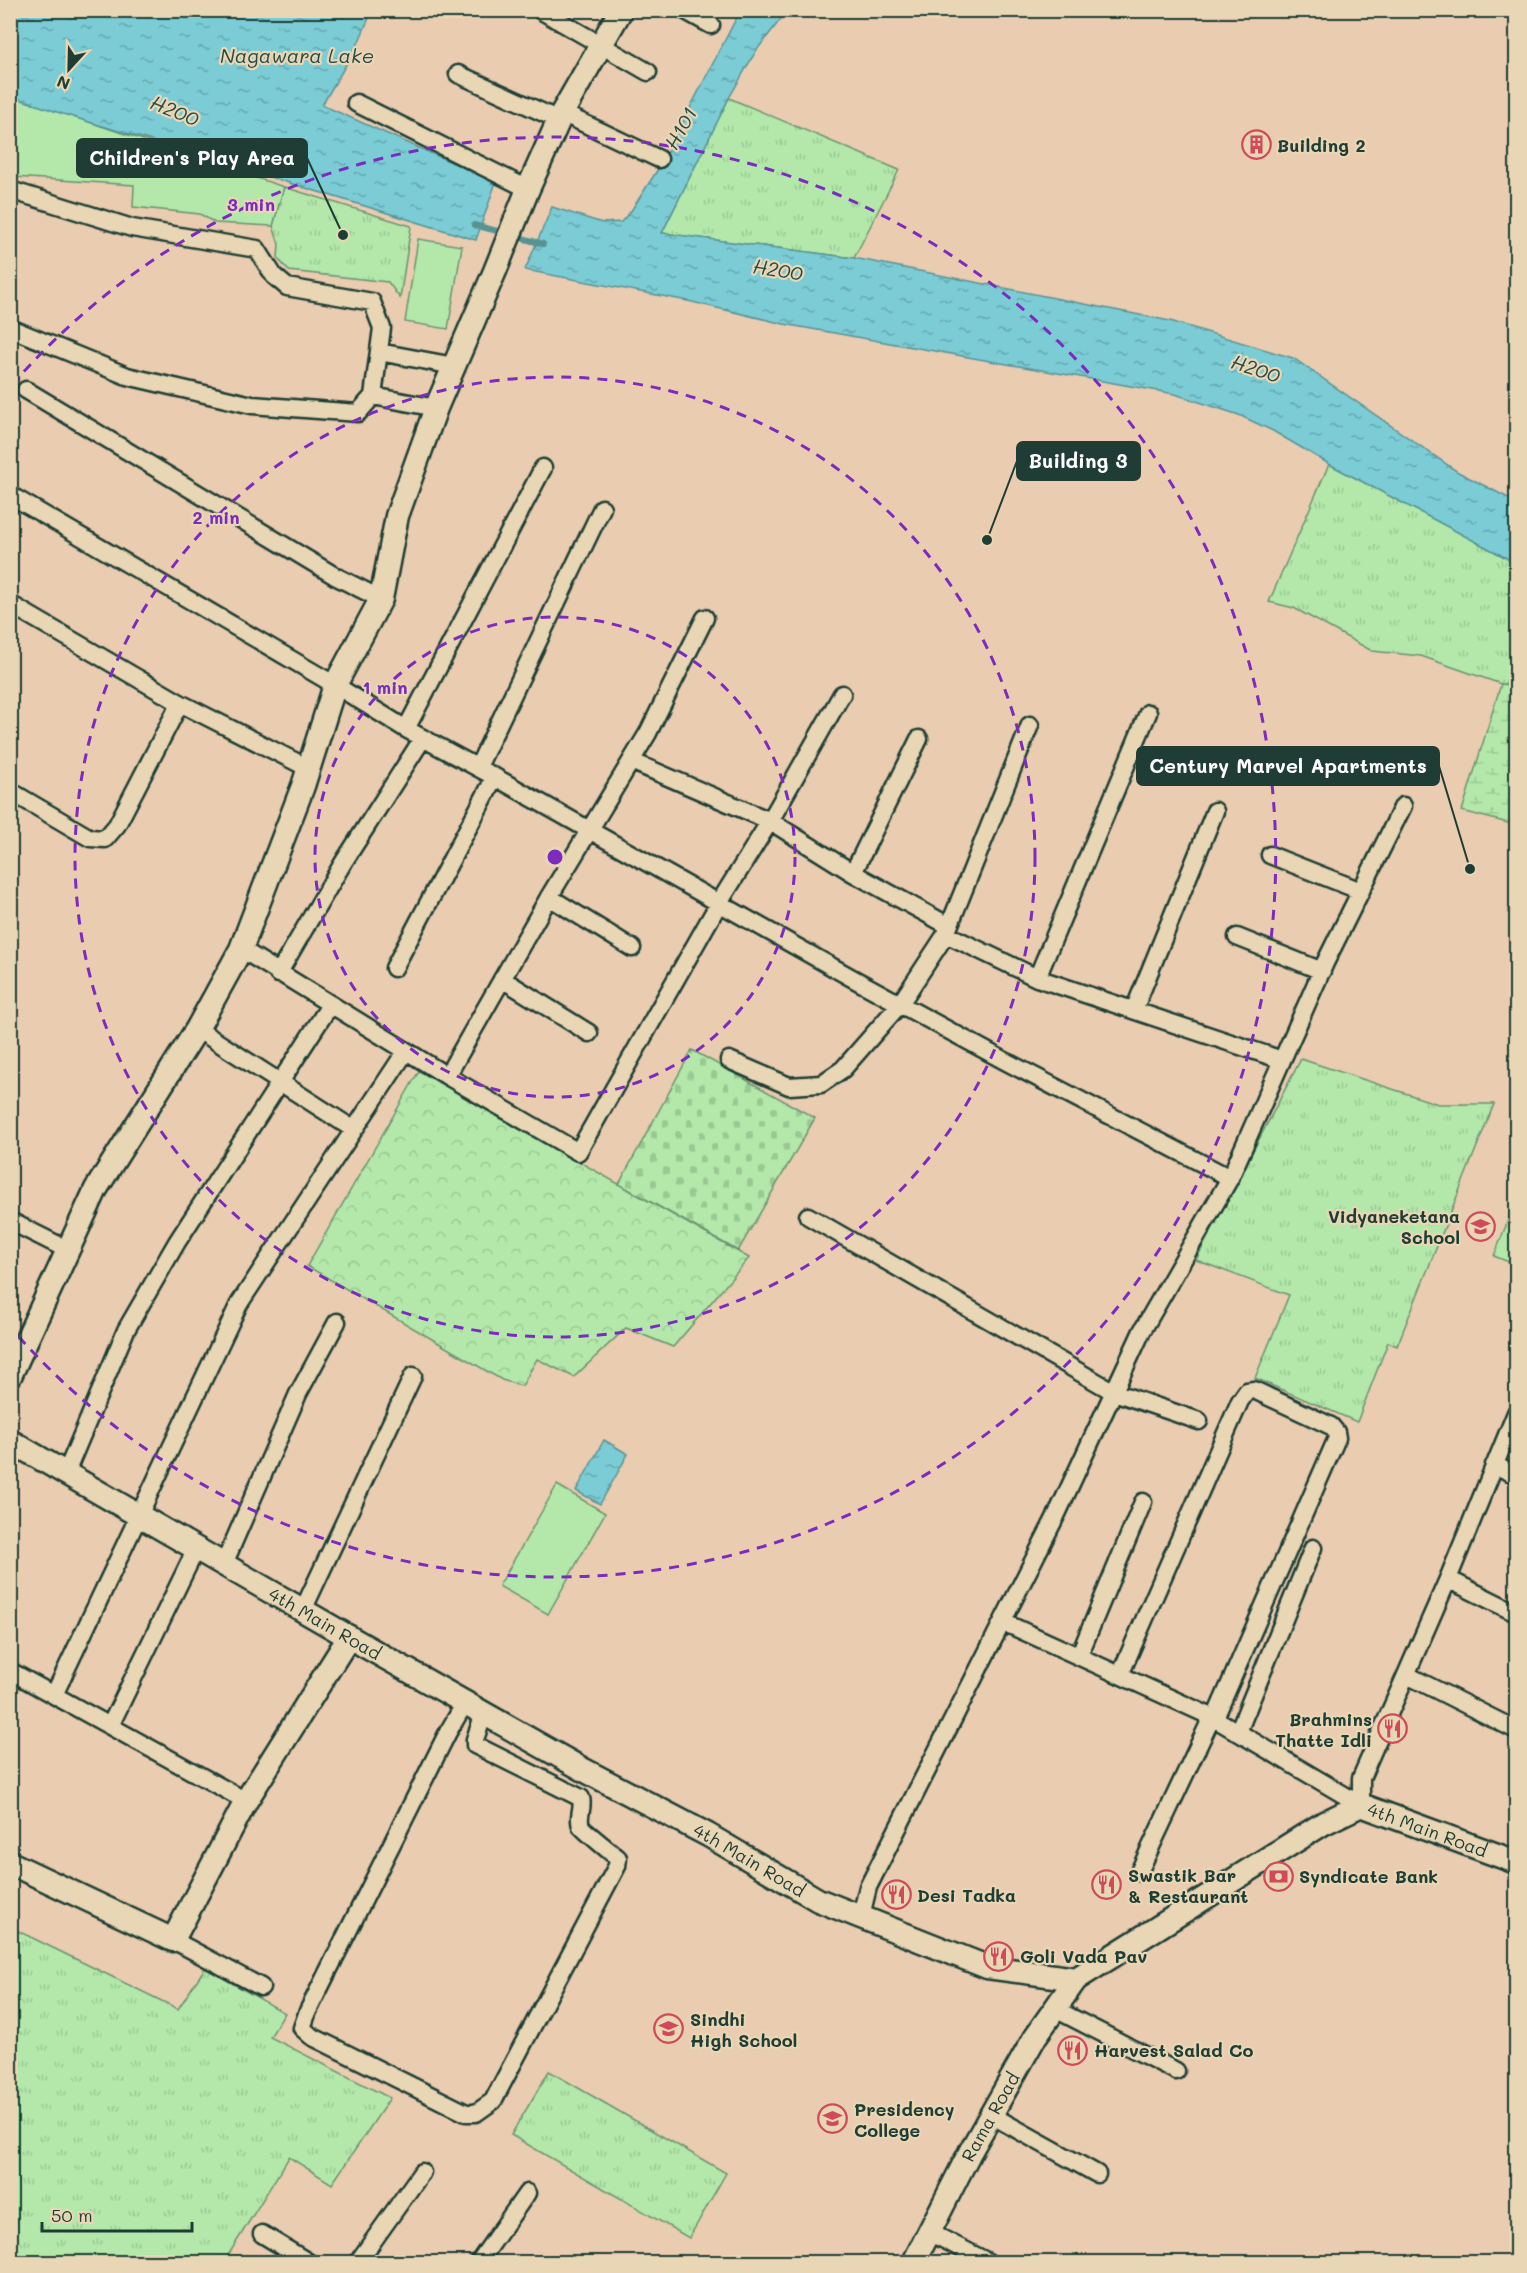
<svg xmlns="http://www.w3.org/2000/svg" width="1527" height="2273" font-family="Mali,sans-serif">
<style>
.grass{fill:url(#grass-tufts);stroke:#69926f;stroke-width:1.5}
.forest{fill:url(#forest-crowns);stroke:#69926f;stroke-width:1.5}
.wetland{fill:url(#wetland-marsh);stroke:#69926f;stroke-width:1.5}
.cemetery{fill:url(#cemetery-stones);stroke:#69926f;stroke-width:1.5}
.garden{fill:#b3e8aa;stroke:#69926f;stroke-width:1.5}
.water{fill:url(#water-ripples);stroke:#569395;stroke-width:1.5}
.lines{fill:none;stroke-linecap:round;stroke-linejoin:round}
.stream{stroke:#569395;stroke-width:6}
.street-casing{stroke:#1f3d34;stroke-width:21}
.secondary-casing{stroke:#1f3d34;stroke-width:27}
.street{stroke:#e8d6b4;stroke-width:16}
.secondary{stroke:#e8d6b4;stroke-width:22}
.ring{fill:none;stroke:#7b2cbf;stroke-width:3;stroke-dasharray:10 8}
.labels{text-anchor:middle;dominant-baseline:central;stroke-width:4.5;stroke-linejoin:round;paint-order:stroke}
.poi-label{font-size:18px;font-weight:bold;fill:#1f3d34;stroke:#e8d6b4;text-anchor:start}
.street-label{font-size:18px;fill:#1f3d34;stroke:#e8d6b4}
.water-label{font-size:20px;font-style:italic;fill:#284b44;stroke:#e8d6b4}
.centre{fill:#7b2cbf;stroke:#e8d6b4;stroke-width:3}
.ring-label{font-size:18px;text-anchor:middle;font-weight:bold;fill:#7b2cbf;stroke:#e8d6b4;stroke-width:4.5;stroke-linejoin:round;paint-order:stroke}
.leader{fill:none;stroke:#1f3d34;stroke-width:2}
.callout-dot{fill:#1f3d34;stroke:#e8d6b4;stroke-width:2}
.callout{fill:#1f3d34;stroke:#1f3d34;stroke-width:2}
.callout-label{font-size:20px;text-anchor:middle;font-weight:bold;fill:#fff}
</style>
<defs>
<pattern id="grass-tufts" width="24" height="20" patternUnits="userSpaceOnUse" patternTransform="scale(1.5)"><rect width="24" height="20" fill="#b3e8aa"/><path d="M3 7l-1-3M5 7V3M7 7l1-3M15 17l-1-3M17 17v-4M19 17l1-3" fill="none" stroke="#9ac893"/></pattern>
<pattern id="forest-crowns" width="20" height="18" patternUnits="userSpaceOnUse" patternTransform="scale(1.5)"><rect width="20" height="18" fill="#b3e8aa"/><path d="M2 6a3 3 0 1 1 6 0M12 15a3 3 0 1 1 6 0" fill="none" stroke="#9ac893"/></pattern>
<pattern id="wetland-marsh" width="20" height="14" patternUnits="userSpaceOnUse" patternTransform="scale(1.5)"><rect width="20" height="14" fill="#b3e8aa"/><path d="M1 5h8M5 5V1M11 12h8M15 12V8" fill="none" stroke="#9ac893"/></pattern>
<pattern id="cemetery-stones" width="16" height="16" patternUnits="userSpaceOnUse" patternTransform="scale(1.5)"><rect width="16" height="16" fill="#b3e8aa"/><path d="M2 7V4a2 2 0 0 1 4 0v3zM10 15v-3a2 2 0 0 1 4 0v3z" fill="#9ac893"/></pattern>
<pattern id="water-ripples" width="26" height="14" patternUnits="userSpaceOnUse" patternTransform="scale(1.5)"><rect width="26" height="14" fill="#7bccd5"/><path d="M2 4q2-2 4 0t4 0M15 11q2-2 4 0t4 0" fill="none" stroke="#64a7ae"/></pattern>
</defs>
<rect width="100%" height="100%" fill="#eaccb0"/>
<filter id="ink" filterUnits="userSpaceOnUse"><feTurbulence type="fractalNoise" baseFrequency=".0167" numOctaves="2"/><feDisplacementMap in="SourceGraphic" scale="12" xChannelSelector="R" yChannelSelector="G"/><feConvolveMatrix kernelMatrix="1 2 1 2 8 2 1 2 1" color-interpolation-filters="sRGB"/></filter>
<g filter="url(#ink)">
<path class="grass" d="M 729,98 L 899,170 L 854,258 L 662,233 Z
M 284,187 L 411,226 L 400,298 L 388,282 L 289,271 L 278,259 L 279,244 L 273,226 Z
M 1329,464 L 1516,563 L 1516,686 L 1501,684 L 1421,656 L 1372,651 L 1294,608 L 1269,602 Z
M 1301,1059 L 1438,1104 L 1494,1104 L 1397,1346 L 1388,1342 L 1357,1422 L 1255,1378 L 1289,1295 L 1196,1260 Z
M 10,1927 L 178,2009 L 205,1968 L 285,2013 L 270,2037 L 390,2098 L 332,2184 L 289,2157 L 224,2262 L 11,2262 Z
M 549,2071 L 726,2173 L 689,2238 L 511,2135 Z"/>
<path class="forest" d="M 419,1071 L 749,1258 L 673,1347 L 626,1328 L 574,1377 L 537,1359 L 522,1386 L 502,1380 L 307,1266 Z"/>
<path class="wetland" d="M 1501,684 L 1516,686 L 1516,825 L 1462,811 Z"/>
<path class="cemetery" d="M 692,1050 L 815,1118 L 738,1251 L 619,1184 Z"/>
<path class="garden" d="M 11,96 L 284,187 L 273,226 L 215,223 L 200,214 L 133,207 L 134,185 L 14,177 L 11,175 Z
M 418,239 L 462,246 L 448,329 L 405,322 Z
M 1516,1200 L 1516,1265 L 1494,1256 Z
M 557,1485 L 605,1513 L 548,1614 L 499,1586 Z"/>
<path class="water" d="M 11,10 L 372,11 L 356,48 L 322,105 L 496,182 L 476,240 L 63,114 L 11,96 Z
M 740,11 L 787,11 L 756,51 L 729,98 L 662,233 L 854,258 L 1170,321 L 1293,358 L 1458,472 L 1516,502 L 1516,563 L 1329,464 L 1273,431 L 1239,415 L 1175,394 L 784,324 L 688,301 L 525,270 L 552,207 L 602,223 L 621,222 L 631,211 L 660,166 Z
M 604,1440 L 628,1454 L 600,1504 L 576,1491 Z"/>
<g class="lines">
<path class="stream" d="M 474,225 L 505,233
M 515,236 L 543,244"/>
<defs>
<path id="street" d="M 540,10 L 648,72
M 684,10 L 711,25
M 458,74 L 559,120
M 356,103 L 528,189
M 562,113 L 659,159
M 10,190 L 132,228 L 257,249 L 274,276 L 287,287 L 372,302 L 382,328 L 373,396 L 358,413 L 252,405 L 127,376 L 10,328
M 379,352 L 454,366
M 26,390 L 335,576 L 381,599
M 373,396 L 436,408
M 10,495 L 335,685 L 406,729 L 495,777 L 852,978 L 1005,1061 L 1230,1178 L 1325,963 L 1403,806
M 10,604 L 180,703 L 308,768
M 406,729 L 543,468
M 631,761 L 770,821 L 853,873 L 919,739
M 478,767 L 602,508
M 10,791 L 90,838 L 105,839 L 117,825 L 180,703
M 1270,855 L 1361,891
M 853,873 L 949,926
M 549,897 L 632,948
M 946,934 L 1030,725
M 1237,937 L 1322,971
M 241,949 L 447,1076 L 578,1152 L 719,903 L 770,821 L 842,694
M 394,968 L 495,777
M 278,974 L 343,863 L 423,738
M 1037,978 L 1148,713
M 502,979 L 589,1033
M 1134,1010 L 1215,811
M 197,1029 L 353,1129
M 729,1060 L 789,1086 L 821,1084 L 843,1069 L 900,1004 L 946,934 L 1037,978 L 1282,1060
M 447,1076 L 549,897 L 648,733 L 705,618
M 808,1216 L 1114,1392 L 1199,1421
M 10,1221 L 68,1250
M 1494,1465 L 1516,1475
M 66,1473 L 126,1330 L 177,1242 L 330,1005
M 224,1564 L 298,1394 L 337,1322
M 1448,1579 L 1516,1613
M 303,1610 L 413,1376
M 1003,1622 L 1212,1717 L 1361,1805 L 1361,1778 L 1448,1579 L 1516,1413
M 1079,1656 L 1143,1502
M 10,1671 L 246,1801
M 1120,1675 L 1240,1401 L 1247,1391 L 1254,1390 L 1331,1426 L 1336,1432 L 1337,1438 L 1215,1718
M 1407,1675 L 1516,1730
M 54,1695 L 239,1304 L 406,1051
M 465,1703 L 448,1732 L 308,2011 L 302,2028 L 311,2036 L 466,2113 L 476,2113 L 493,2101 L 617,1866 L 618,1858 C 612,1853 583,1830 581,1826 C 577,1817 584,1807 581,1798 L 475,1745 L 475,1739 L 484,1714
M 110,1726 L 196,1549
M 1238,1732 L 1313,1548
M 1139,1872 L 1212,1717
M 861,1916 L 868,1887 L 1057,1514 L 1142,1331 L 1230,1178
M 173,1940 L 261,1987
M 1055,2009 L 1176,2071
M 991,2115 L 1097,2174
M 929,2232 L 988,2262
M 262,2234 L 308,2262
M 358,2262 L 422,2172
M 479,2262 L 527,2193"/>
<g id="secondary">
<path d="M 10,1376 L 96,1189 L 197,1029 L 241,949 L 303,786 L 335,685 L 381,599 L 397,516 L 436,408 L 495,271 L 528,189 L 562,113 L 621,10"/>
<path id="s1" d="M 10,1441 L 349,1637 L 584,1770 L 708,1835 L 818,1900 L 987,1967 L 1076,1979 L 1324,1823 L 1361,1805 L 1516,1862"/>
<path d="M 10,1863 L 173,1940 L 246,1801 L 349,1637"/>
<path id="s2" d="M 914,2262 L 970,2152 L 1035,2037 L 1076,1979"/>
</g>
</defs>
<use href="#street" class="street-casing"/>
<use href="#secondary" class="secondary-casing"/>
<use href="#street" class="street"/>
<use href="#secondary" class="secondary"/>
</g>
</g>
<g class="ring">
<circle cx="555" cy="857" r="240"/>
<circle cx="555" cy="857" r="480"/>
<path d="M12 385A720 720 0 1 1 12 1329"/>
</g>
<defs>
<symbol id="building-ring" viewBox="-11 -11 22 22"><circle r="9.5" fill="#e8d6b4" stroke="#d1495b" stroke-width="1.5"/><path d="M-4-6H4V6H1V3H-1V6H-4ZM-2.5-4.3h1.7v1.8h-1.7ZM.8-4.3h1.7v1.8H.8ZM-2.5-1h1.7V.8h-1.7ZM.8-1h1.7V.8H.8Z" fill="#d1495b"/></symbol>
<symbol id="school-ring" viewBox="-11 -11 22 22"><circle r="9.5" fill="#e8d6b4" stroke="#d1495b" stroke-width="1.5"/><path d="M0-5L7-2L0 1L-7-2ZM-4 1L0 2.5L4 1V4Q0 6-4 4Z" fill="#d1495b"/></symbol>
<symbol id="restaurant-ring" viewBox="-11 -11 22 22"><circle r="9.5" fill="#e8d6b4" stroke="#d1495b" stroke-width="1.5"/><path d="M-5-6h1v4h1v-4h1v4h1v-4h1v5L-1.5 .5V6h-2V.5L-5-1ZM5-6V6H3V1.5H1.5Q1.5-4 5-6Z" fill="#d1495b"/></symbol>
<symbol id="bank-ring" viewBox="-11 -11 22 22"><circle r="9.5" fill="#e8d6b4" stroke="#d1495b" stroke-width="1.5"/><path d="M-6-4H6V4H-6ZM0-2.3a2.3 2.3 0 1 0 0 4.6a2.3 2.3 0 1 0 0-4.6Z" fill="#d1495b"/></symbol>
<symbol id="university-ring" viewBox="-11 -11 22 22"><circle r="9.5" fill="#e8d6b4" stroke="#d1495b" stroke-width="1.5"/><path d="M0-5L7-2L0 1L-7-2ZM-4 1L0 2.5L4 1V4Q0 6-4 4Z" fill="#d1495b"/></symbol>
</defs>
<g fill-rule="evenodd">
<use href="#building-ring" x="1240" y="128" width="33" height="33"/>
<use href="#school-ring" x="1464" y="1210" width="33" height="33"/>
<use href="#restaurant-ring" x="1376" y="1712" width="33" height="33"/>
<use href="#bank-ring" x="1262" y="1860" width="33" height="33"/>
<use href="#restaurant-ring" x="1090" y="1868" width="33" height="33"/>
<use href="#restaurant-ring" x="880" y="1878" width="33" height="33"/>
<use href="#restaurant-ring" x="982" y="1940" width="33" height="33"/>
<use href="#school-ring" x="652" y="2012" width="33" height="33"/>
<use href="#restaurant-ring" x="1056" y="2034" width="33" height="33"/>
<use href="#university-ring" x="816" y="2102" width="33" height="33"/>
</g>
<g class="labels">
<g class="poi-label">
<text x="1277" y="145">Building 2</text>
<text x="1460" y="1216" text-anchor="end">Vidyaneketana<tspan x="1460" dy="21">School</tspan></text>
<text x="1372" y="1719" text-anchor="end">Brahmins<tspan x="1372" dy="21">Thatte Idli</tspan></text>
<text x="1128" y="1875">Swastik Bar<tspan x="1128" dy="21">&amp; Restaurant</tspan></text>
<text x="1299" y="1876">Syndicate Bank</text>
<text x="917" y="1895">Desi Tadka</text>
<text x="1020" y="1956">Goli Vada Pav</text>
<text x="690" y="2019">Sindhi<tspan x="690" dy="21">High School</tspan></text>
<text x="1094" y="2050">Harvest Salad Co</text>
<text x="854" y="2109">Presidency<tspan x="854" dy="21">College</tspan></text>
</g>
<g class="street-label">
<text stroke="none"><textPath href="#s1" startOffset="364">4th Main Road</textPath></text>
<text stroke="none"><textPath href="#s1" startOffset="1606">4th Main Road</textPath></text>
<text stroke="none"><textPath href="#s1" startOffset="850">4th Main Road</textPath></text>
<text stroke="none"><textPath href="#s2" startOffset="164">Rama Road</textPath></text>
</g>
<g class="water-label">
<text x="297" y="55">Nagawara Lake</text>
<text transform="translate(175 110) rotate(22)">H200</text>
<text transform="translate(680 128) rotate(-61)">H101</text>
<text transform="translate(778 269) rotate(9)">H200</text>
<text transform="translate(1256 368) rotate(18)">H200</text>
</g>
</g>
<circle cx="555" cy="857" r="9" class="centre"/>
<g class="ring-label">
<text x="251" y="211">3 min</text>
<text x="216" y="524">2 min</text>
<text x="385" y="694">1 min</text>
</g>
<path class="leader" d="M343 235L307 158M987 540L1017 461M1470 869L1439 766"/>
<g class="callout-dot">
<circle cx="343" cy="235" r="6"/>
<circle cx="987" cy="540" r="6"/>
<circle cx="1470" cy="869" r="6"/>
</g>
<g class="callout">
<rect x="77" y="139" width="230" height="38" rx="6"/>
<rect x="1017" y="442" width="123" height="38" rx="6"/>
<rect x="1137" y="747" width="302" height="38" rx="6"/>
</g>
<g class="callout-label">
<text x="192" y="165">Children's Play Area</text>
<text x="1078" y="468">Building 3</text>
<text x="1288" y="773">Century Marvel Apartments</text>
</g>
<rect width="1527" height="2273" fill="none" stroke="#e8d6b4" stroke-width="36"/>
<rect x="18" y="18" width="1491" height="2237" fill="none" stroke="#1f3d34" stroke-width="2" filter="url(#ink)"/>
<g transform="translate(69 69) rotate(202)" stroke="#e8d6b4" stroke-width="4.5" paint-order="stroke">
<path d="M0-4.5L10 22L0 15L-10 22Z" fill="#1f3d34"/>
<text y="-9" font-size="16" font-weight="bold" text-anchor="middle" fill="#1f3d34">N</text>
</g>
<path d="M42 2222v9h150v-9" fill="none" stroke="#1f3d34" stroke-width="3"/>
<text x="51" y="2222" font-size="18" fill="#1f3d34" stroke="#e8d6b4" stroke-width="4.5" paint-order="stroke">50 m</text>
</svg>
